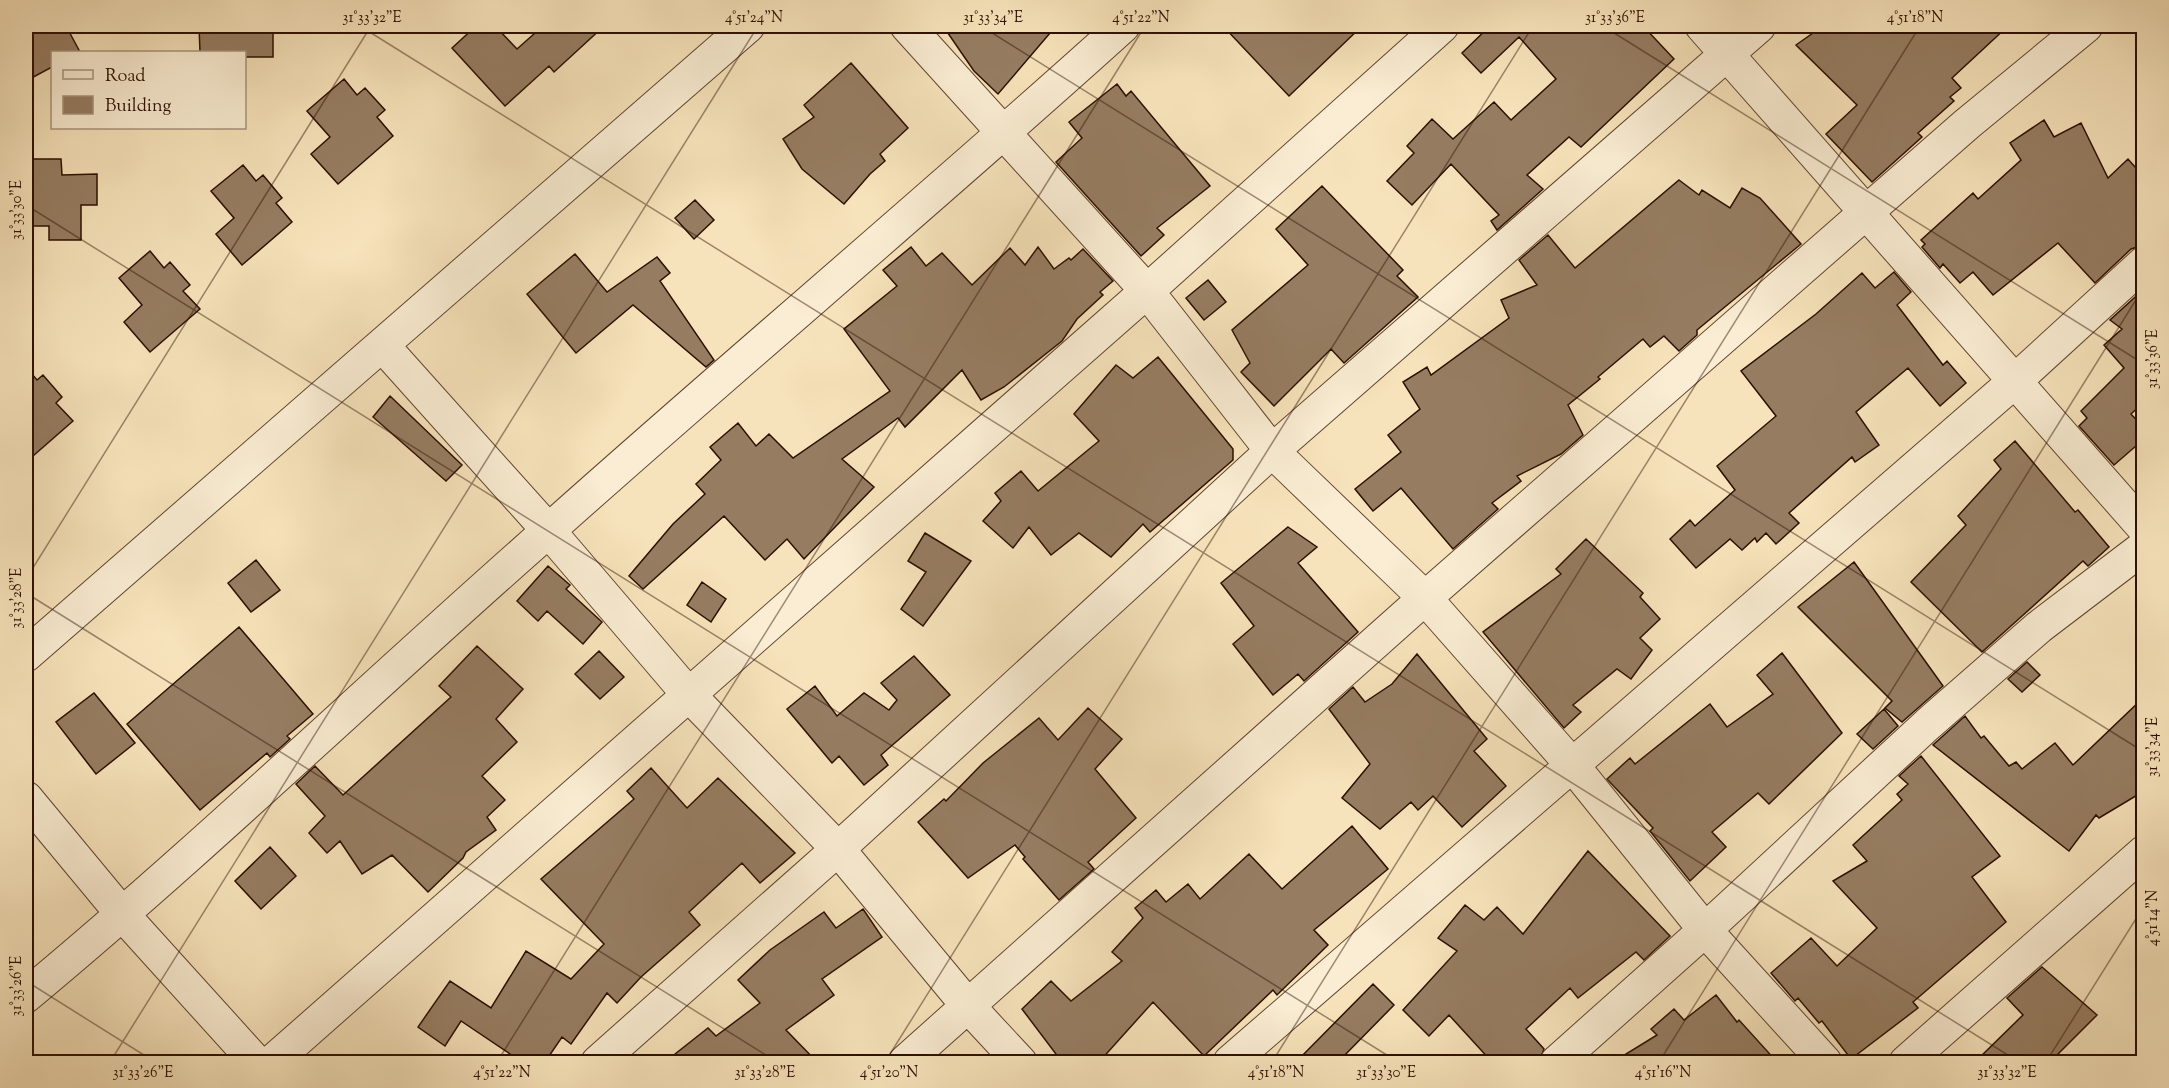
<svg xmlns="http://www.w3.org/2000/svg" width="2169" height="1088" font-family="'Sorts Mill Goudy',serif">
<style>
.building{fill:#967d62;stroke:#2d0f01;stroke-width:1.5}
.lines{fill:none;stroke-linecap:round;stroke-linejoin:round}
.minor-casing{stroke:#604430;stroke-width:35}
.minor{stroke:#faedd3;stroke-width:33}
.ticks{fill:none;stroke:#2d0f01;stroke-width:1.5;stroke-opacity:0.45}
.neatline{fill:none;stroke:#2d0f01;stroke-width:2}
.ticks-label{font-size:15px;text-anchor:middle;fill:#2d0f01}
</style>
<rect width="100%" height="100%" fill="#f7e3bb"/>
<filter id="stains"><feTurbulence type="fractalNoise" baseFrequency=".00333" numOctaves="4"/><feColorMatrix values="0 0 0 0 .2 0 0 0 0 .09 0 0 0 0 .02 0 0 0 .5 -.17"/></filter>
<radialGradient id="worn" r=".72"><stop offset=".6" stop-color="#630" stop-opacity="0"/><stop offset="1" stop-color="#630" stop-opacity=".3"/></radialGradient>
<path class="building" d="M 26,26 L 66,26 L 80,52 L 52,52 L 52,67 L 26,81 Z
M 199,26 L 273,26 L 273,57 L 244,57 L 244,52 L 200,52 Z
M 476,26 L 495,26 L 517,49 L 543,26 L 604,26 L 554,72 L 549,66 L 505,106 L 452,48 Z
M 943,26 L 1056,26 L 998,94 L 974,71 Z
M 1223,26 L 1362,26 L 1289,96 Z
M 1490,26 L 1643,26 L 1674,59 L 1581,147 L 1569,137 L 1527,175 L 1543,189 L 1497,230 L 1491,221 L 1499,215 L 1451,164 L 1412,205 L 1387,181 L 1414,153 L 1407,146 L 1432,119 L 1453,139 L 1494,102 L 1511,120 L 1556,79 L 1519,37 L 1481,73 L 1462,53 Z
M 1823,26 L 2008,26 L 1952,78 L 1961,88 L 1950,97 L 1954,101 L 1918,133 L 1922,137 L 1872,182 L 1826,134 L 1857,105 L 1796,45 Z
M 851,63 L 908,128 L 880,154 L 885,161 L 870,174 L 844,204 L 802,169 L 783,139 L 814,117 L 804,105 Z
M 344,79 L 357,95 L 365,88 L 385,110 L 377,117 L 393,136 L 338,184 L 311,154 L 330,137 L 307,111 Z
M 1117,84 L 1126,96 L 1131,91 L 1210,186 L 1157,228 L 1164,235 L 1141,256 L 1056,162 L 1082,138 L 1069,122 Z
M 2044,120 L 2054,137 L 2081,123 L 2108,178 L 2128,159 L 2144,177 L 2144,245 L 2131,249 L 2095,283 L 2058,243 L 1993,295 L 1973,272 L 1960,283 L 1943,264 L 1940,268 L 1922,247 L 1925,244 L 1921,240 L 1973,193 L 1978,199 L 2021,160 L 2010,143 Z
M 31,159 L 61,159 L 62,175 L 97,174 L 97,205 L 81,205 L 81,240 L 49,240 L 49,226 L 26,226 L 26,195 L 30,196 Z
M 243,165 L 256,181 L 263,175 L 282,198 L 276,203 L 292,222 L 242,265 L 216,234 L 234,218 L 211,191 Z
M 1679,180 L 1699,195 L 1702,190 L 1730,208 L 1742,188 L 1760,198 L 1801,244 L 1697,330 L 1697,335 L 1679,351 L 1664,336 L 1650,347 L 1643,339 L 1598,377 L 1600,379 L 1568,405 L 1583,435 L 1561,454 L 1517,476 L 1521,481 L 1492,503 L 1498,509 L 1453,549 L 1401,488 L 1373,511 L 1355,489 L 1401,452 L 1388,435 L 1420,409 L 1403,382 L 1427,367 L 1431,375 L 1509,318 L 1501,300 L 1537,285 L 1519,260 L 1548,235 L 1575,268 Z
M 1322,186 L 1403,270 L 1397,276 L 1418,297 L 1344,363 L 1331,349 L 1274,406 L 1241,372 L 1250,363 L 1232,330 L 1308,265 L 1276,229 Z
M 695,200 L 714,220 L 694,239 L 675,218 Z
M 911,247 L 926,266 L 942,253 L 972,285 L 1010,248 L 1025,265 L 1038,247 L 1054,269 L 1069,258 L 1071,260 L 1083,249 L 1113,281 L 1100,292 L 1103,295 L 1077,319 L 1062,341 L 1004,387 L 981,400 L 962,370 L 905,427 L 898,418 L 842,459 L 874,487 L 804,559 L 787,539 L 765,560 L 724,516 L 643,589 L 629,576 L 673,524 L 705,494 L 696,484 L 721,460 L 710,447 L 738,423 L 756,446 L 769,434 L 793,458 L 890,391 L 844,329 L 897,286 L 883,270 Z
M 150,251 L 164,268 L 170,262 L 190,285 L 183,291 L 200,309 L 150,352 L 124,322 L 142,305 L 119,278 Z
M 575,254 L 607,292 L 657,257 L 670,273 L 660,281 L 714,360 L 706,367 L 633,305 L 576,353 L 527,294 Z
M 1894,272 L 1911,292 L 1897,305 L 1943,365 L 1947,361 L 1966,383 L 1940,406 L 1908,368 L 1856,412 L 1879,445 L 1855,462 L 1852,457 L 1789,513 L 1799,523 L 1776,544 L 1766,533 L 1757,542 L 1755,538 L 1742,550 L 1730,539 L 1696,568 L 1670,539 L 1690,520 L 1695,526 L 1735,490 L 1717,466 L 1776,416 L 1741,371 L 1816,314 L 1862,273 L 1875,288 Z
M 1208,280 L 1226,302 L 1204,320 L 1186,298 Z
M 2144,289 L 2144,402 L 2131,414 L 2144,428 L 2144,439 L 2114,465 L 2079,426 L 2087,418 L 2081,411 L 2124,368 L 2104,345 L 2122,329 L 2110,320 Z
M 1158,357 L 1233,449 L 1233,460 L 1150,532 L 1143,524 L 1111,557 L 1079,533 L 1051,555 L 1029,527 L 1013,548 L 983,521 L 1001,501 L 995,493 L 1021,471 L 1038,491 L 1099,441 L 1074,414 L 1116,365 L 1133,378 Z
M 26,367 L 37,380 L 43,375 L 62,397 L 56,403 L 73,421 L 26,462 Z
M 390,396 L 462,465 L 446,481 L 373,417 Z
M 2015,441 L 2075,512 L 2078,510 L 2109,547 L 2088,566 L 2083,561 L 1982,652 L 1911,582 L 1966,525 L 1958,516 L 2001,469 L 1994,460 Z
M 1288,527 L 1317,547 L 1298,563 L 1358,632 L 1304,681 L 1298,674 L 1273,695 L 1233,644 L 1254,626 L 1221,583 Z
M 925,533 L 971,561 L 923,626 L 901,609 L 926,572 L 908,561 Z
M 1586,539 L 1643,593 L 1640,597 L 1660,619 L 1640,638 L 1652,650 L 1631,679 L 1617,669 L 1573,705 L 1581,712 L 1564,728 L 1483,632 L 1561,574 L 1556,569 Z
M 256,560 L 280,590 L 251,612 L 228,583 Z
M 1854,562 L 1943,686 L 1902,722 L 1885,708 L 1892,701 L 1798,607 Z
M 548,566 L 570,585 L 566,589 L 602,622 L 583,644 L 547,611 L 538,621 L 517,601 Z
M 702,582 L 726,599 L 711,622 L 687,605 Z
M 239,627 L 313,714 L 287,736 L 290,739 L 270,757 L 267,753 L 200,810 L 127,724 Z
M 477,646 L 523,689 L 496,719 L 517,742 L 482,776 L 505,800 L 487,817 L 496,830 L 466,852 L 463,858 L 428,892 L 392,855 L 362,874 L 340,841 L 327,853 L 309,833 L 325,816 L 296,784 L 315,766 L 343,795 L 451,697 L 439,686 Z
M 599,651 L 624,677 L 600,699 L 575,674 Z
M 1782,653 L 1842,733 L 1769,804 L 1758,793 L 1712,832 L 1726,847 L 1690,881 L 1650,831 L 1653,828 L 1607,779 L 1630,758 L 1635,764 L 1710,704 L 1727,727 L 1773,694 L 1757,675 Z
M 1417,654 L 1487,739 L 1474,751 L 1506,786 L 1462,827 L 1433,796 L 1418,810 L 1411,802 L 1380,829 L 1342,798 L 1370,764 L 1329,709 L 1353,687 L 1365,702 L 1392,684 Z
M 914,656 L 950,695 L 881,755 L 888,765 L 864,785 L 839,756 L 832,763 L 787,709 L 815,686 L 837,716 L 864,693 L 889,710 L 897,700 L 881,683 Z
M 2027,662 L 2040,675 L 2022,692 L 2008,679 Z
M 94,693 L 135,743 L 96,774 L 56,722 Z
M 2144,697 L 2144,791 L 2099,818 L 2096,815 L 2069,851 L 1933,745 L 1965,716 L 1981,738 L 1984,736 L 2009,766 L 2016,762 L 2022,769 L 2055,743 L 2073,765 Z
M 1088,708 L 1122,739 L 1095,769 L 1136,818 L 1088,862 L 1094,869 L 1059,900 L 1023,859 L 1025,857 L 1015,845 L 968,878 L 918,822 L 944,799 L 946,801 L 983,763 L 1039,718 L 1058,740 Z
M 1884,709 L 1898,726 L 1873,749 L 1857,734 Z
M 1921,756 L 2000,856 L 1972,877 L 2006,922 L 1913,1002 L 1918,1008 L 1851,1059 L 1822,1021 L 1819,1023 L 1798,998 L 1795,1001 L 1771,973 L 1811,938 L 1837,966 L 1877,928 L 1833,881 L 1867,861 L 1853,845 L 1902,800 L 1897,794 L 1908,784 L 1899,776 Z
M 651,768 L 687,808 L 718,778 L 795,853 L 760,883 L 742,863 L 689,912 L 700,925 L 641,977 L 617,1003 L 607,993 L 571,1044 L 562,1037 L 545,1062 L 522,1062 L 461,1021 L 445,1046 L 418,1027 L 450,981 L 491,1008 L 526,951 L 571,979 L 604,944 L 541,879 L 634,799 L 627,791 Z
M 1352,826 L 1388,869 L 1314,930 L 1328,945 L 1277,995 L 1273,990 L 1204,1056 L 1153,1002 L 1099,1062 L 1062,1062 L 1022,1009 L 1051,981 L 1071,1001 L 1122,961 L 1112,952 L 1143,918 L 1135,908 L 1156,890 L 1166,902 L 1188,884 L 1200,899 L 1249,854 L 1282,889 Z
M 270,847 L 296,876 L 261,909 L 235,881 Z
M 1588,851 L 1670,936 L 1644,960 L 1636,952 L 1578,998 L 1570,988 L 1526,1029 L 1544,1049 L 1539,1062 L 1492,1062 L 1449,1015 L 1429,1036 L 1403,1010 L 1457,951 L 1438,938 L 1465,905 L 1484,920 L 1497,907 L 1523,934 Z
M 863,909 L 882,937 L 822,979 L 834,995 L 786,1030 L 817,1062 L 665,1062 L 708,1028 L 716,1036 L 760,1003 L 738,980 L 770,950 L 824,912 L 836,928 Z
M 2042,967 L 2097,1015 L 2050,1062 L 1975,1062 L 2023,1015 L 2007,998 Z
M 1373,984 L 1394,1005 L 1338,1062 L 1296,1062 Z
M 1716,995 L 1737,1022 L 1739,1020 L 1777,1062 L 1613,1062 L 1657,1035 L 1651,1029 L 1674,1009 L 1684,1020 Z"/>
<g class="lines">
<defs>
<path id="minor" d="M 907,26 L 1147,291 L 1272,451 L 1425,598 L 1573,766 L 1705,930 L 1825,1062
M 1702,26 L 2144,528
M 383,346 L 548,530 L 689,695 L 838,849 L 968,1006 L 1020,1062
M 26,655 L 748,26
M 26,798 L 123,915 L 256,1062
M 26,996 C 205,847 373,685 548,531 C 738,361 934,197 1123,26
M 272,1062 L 1147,291 L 1442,26
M 598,1062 L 838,849 L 1272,451 L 1759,26
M 905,1062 L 1425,598 L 1967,124 L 2086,26
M 1230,1062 L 2015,381 L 2144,263
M 1557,1062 L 1705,930 L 1928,724 L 2039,627 L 2144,547
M 1906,1062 L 2144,852"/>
</defs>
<use href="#minor" class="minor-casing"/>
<use href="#minor" class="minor"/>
</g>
<path class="ticks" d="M 360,26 L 2019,1062M 981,26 L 2144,752M 1603,26 L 2144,364M 26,205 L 1398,1062M 26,579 L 371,26M 26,593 L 777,1062M 26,981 L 155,1062M 110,1062 L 758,26M 497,1062 L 1145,26M 885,1062 L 1533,26M 1272,1062 L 1920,26M 1659,1062 L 2144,287M 2046,1062 L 2144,906"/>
<rect width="2169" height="1088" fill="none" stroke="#f7e3bb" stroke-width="66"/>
<rect x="51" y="51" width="195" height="78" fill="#faedd3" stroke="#a8947f" stroke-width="1.5"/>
<rect x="63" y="70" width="30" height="9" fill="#faedd3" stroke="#a8947f" stroke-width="1.5"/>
<text x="105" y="81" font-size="18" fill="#2d0f01">Road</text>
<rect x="63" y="96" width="30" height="18" fill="#967d62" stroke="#a8947f" stroke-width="1.5"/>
<text x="105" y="111" font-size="18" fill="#2d0f01">Building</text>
<rect x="33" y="33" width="2103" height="1022" class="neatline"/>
<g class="ticks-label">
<text x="372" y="22">31°33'32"E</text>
<text x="754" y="22">4°51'24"N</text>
<text x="993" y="22">31°33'34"E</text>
<text x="1141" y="22">4°51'22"N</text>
<text x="1615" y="22">31°33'36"E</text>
<text x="1915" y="22">4°51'18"N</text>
<text transform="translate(16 210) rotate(-90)" y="5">31°33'30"E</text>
<text transform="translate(2152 359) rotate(-90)" y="5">31°33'36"E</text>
<text transform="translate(16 598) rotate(-90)" y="5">31°33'28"E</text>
<text transform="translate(2152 747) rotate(-90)" y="5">31°33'34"E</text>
<text transform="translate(2152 918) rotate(-90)" y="5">4°51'14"N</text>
<text transform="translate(16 986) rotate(-90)" y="5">31°33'26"E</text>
<text x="143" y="1077">31°33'26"E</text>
<text x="502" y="1077">4°51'22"N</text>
<text x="765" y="1077">31°33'28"E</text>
<text x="889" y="1077">4°51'20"N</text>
<text x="1276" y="1077">4°51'18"N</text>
<text x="1386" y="1077">31°33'30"E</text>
<text x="1663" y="1077">4°51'16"N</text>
<text x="2007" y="1077">31°33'32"E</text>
</g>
<rect width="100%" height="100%" filter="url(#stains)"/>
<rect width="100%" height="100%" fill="url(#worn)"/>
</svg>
